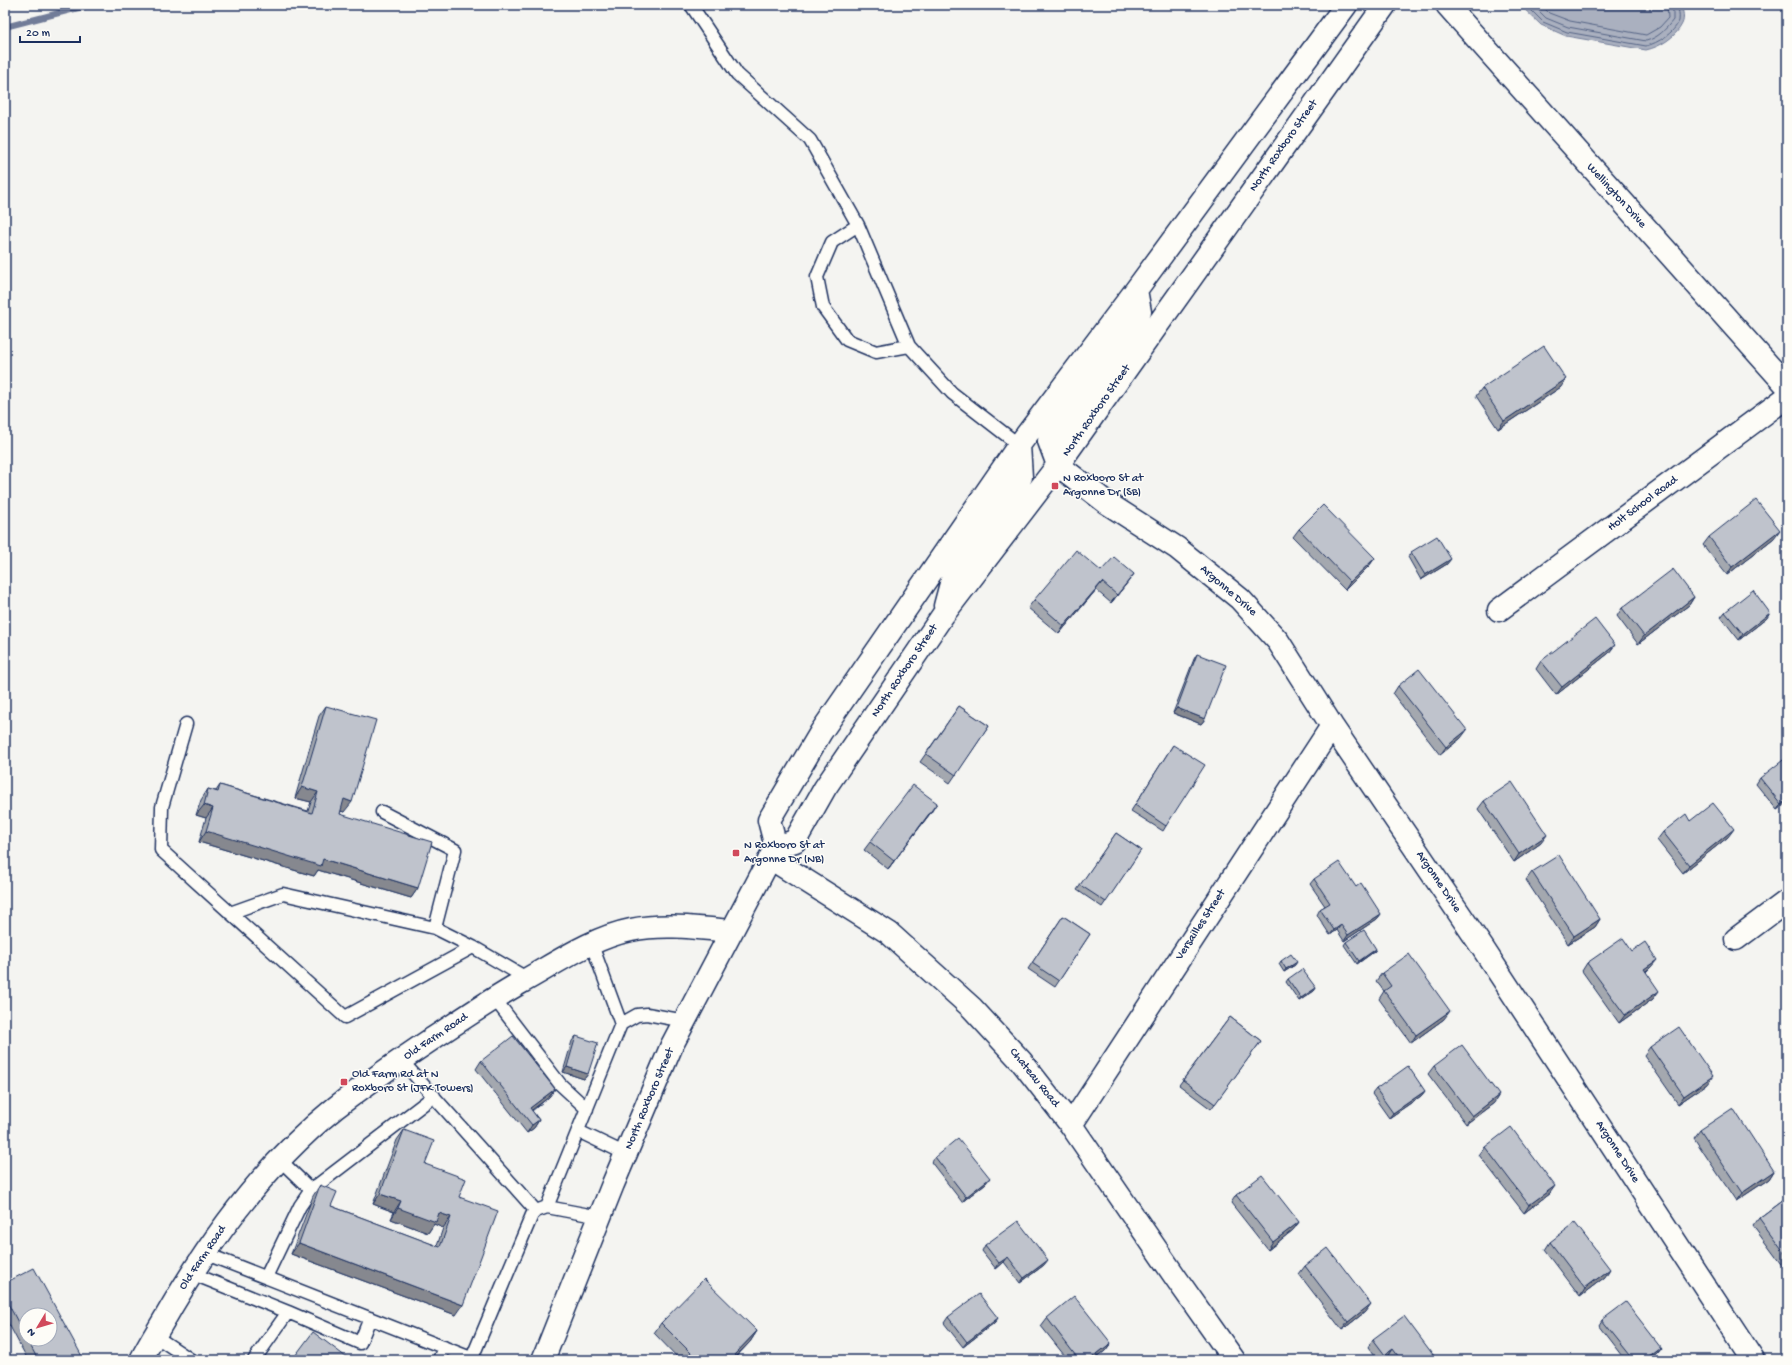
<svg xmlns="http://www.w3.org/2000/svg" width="1792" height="1365" font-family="'Gochi Hand',sans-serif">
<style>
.water{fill:#aab0bf;stroke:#717c98}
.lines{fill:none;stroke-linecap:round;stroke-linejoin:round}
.shore{stroke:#546385;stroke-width:1}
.stream{stroke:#717c98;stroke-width:6}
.service-casing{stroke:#1b2f5e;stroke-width:15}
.minor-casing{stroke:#1b2f5e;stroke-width:25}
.trunk-casing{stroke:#1b2f5e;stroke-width:25}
.service{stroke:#fdfcf7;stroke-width:12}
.minor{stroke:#fdfcf7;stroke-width:22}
.trunk{stroke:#fdfcf7;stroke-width:22}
.wall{fill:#a4a8af;stroke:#1b2f5e;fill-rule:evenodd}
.shaded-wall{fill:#86888f;stroke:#1b2f5e}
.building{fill:#bfc3cc;stroke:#1b2f5e}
.poi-dot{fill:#d1495b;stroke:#fdfcf7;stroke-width:1.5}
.labels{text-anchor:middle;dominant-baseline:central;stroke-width:3;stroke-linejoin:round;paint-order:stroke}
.street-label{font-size:12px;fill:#1b2f5e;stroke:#fdfcf7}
.poi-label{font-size:12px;fill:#1b2f5e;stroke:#fdfcf7;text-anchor:start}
</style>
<rect width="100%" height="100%" fill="#f4f4f1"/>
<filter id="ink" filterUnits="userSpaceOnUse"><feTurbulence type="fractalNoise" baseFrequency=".025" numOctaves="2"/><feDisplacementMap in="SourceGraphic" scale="8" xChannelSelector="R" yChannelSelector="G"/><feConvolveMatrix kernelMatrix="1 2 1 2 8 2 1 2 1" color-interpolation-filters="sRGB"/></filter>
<g filter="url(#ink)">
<path class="water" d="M 1520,5 L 1681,5 C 1683,11 1685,18 1682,24 C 1676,37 1660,47 1646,50 L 1566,36 L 1541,25 Z"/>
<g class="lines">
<path class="shore" d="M 1526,5 L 1543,22 L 1567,32 L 1646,46 C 1658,43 1674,33 1679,21 C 1680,15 1678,10 1678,5
M 1533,5 L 1546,18 L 1568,27 L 1646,41 C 1658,38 1666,29 1673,20 L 1673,5
M 1541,5 L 1549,13 L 1570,21 L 1646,35 L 1660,27 L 1668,18 L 1667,5"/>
<path class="stream" d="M 5,27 L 90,5"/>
<defs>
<path id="service" d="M 691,5 L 737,74 L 810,140 L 858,225 L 909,346 L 952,393 L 1019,445
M 858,225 L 832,242 L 817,277 L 823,307 L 847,340 L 876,352 L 909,346
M 186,724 L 162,807 L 161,850 L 345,1017 L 473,947
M 382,812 L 455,850 L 435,928 L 473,947 L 528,979
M 230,913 L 283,894 L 435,928
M 592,945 L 621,1024
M 494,998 L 560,1084 L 587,1109
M 401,1060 L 536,1211
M 578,1131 L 626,1154
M 280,1160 L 311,1190
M 547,1207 L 621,1024 L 637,1015 L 647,1014 L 685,1021
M 204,1253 L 476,1360
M 191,1273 L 288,1312 L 254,1360
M 266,1277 L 300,1206 L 311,1190 L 434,1096
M 288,1312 L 360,1343 L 370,1318
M 155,1336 L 191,1360
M 472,1358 L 532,1215 L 536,1211 L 547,1207 L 600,1217
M 439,1360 L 444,1347"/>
<path id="minor" d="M 1447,5 L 1787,386
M 1058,465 L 1107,503 L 1177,548 L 1240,599 L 1278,641 L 1332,726 L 1482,947 L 1753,1360
M 1499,610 L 1787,397
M 770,858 L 889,933 L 972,1008 L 1021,1061 L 1071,1125 L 1176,1278 L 1234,1360
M 1736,939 L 1787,901
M 1071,1125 L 1332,726
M 141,1360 C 150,1342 162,1324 172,1306 C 215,1233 268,1162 335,1108 C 366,1084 399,1061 432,1039 C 461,1020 490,1000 520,983 C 555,964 591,938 631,930 C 663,923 698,928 731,931"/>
<path id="trunk" d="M 1058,465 L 1049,441 L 1140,312 L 1136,290
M 945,606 L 953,576 L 1021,477 L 1019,445
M 776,847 L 769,820 L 821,732 L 1019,445 L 1136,290 L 1346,5
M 543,1360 L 613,1184 L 672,1045 L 776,847 L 795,841 L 825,788 L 943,615 L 1058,465 L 1385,5"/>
</defs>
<use href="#service" class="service-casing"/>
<use href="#minor" class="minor-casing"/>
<use href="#trunk" class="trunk-casing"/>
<use href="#service" class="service"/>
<use href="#minor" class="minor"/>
<use href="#trunk" class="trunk"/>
</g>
<path class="wall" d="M 1561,387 L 1498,429 L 1476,396 L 1482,388 Z
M 1299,529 L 1375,558 L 1369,566 L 1345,590 L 1293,537 Z
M 1709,537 L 1774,538 L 1727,575 L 1703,545 Z
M 1411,552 L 1447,564 L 1421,580 L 1408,557 Z
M 1101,571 L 1128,582 L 1111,603 L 1096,590 L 1059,634 L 1028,608 L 1034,600 Z
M 1694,597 L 1689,605 L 1638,644 L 1617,616 L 1622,608 Z
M 1725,612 L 1767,618 L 1739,640 L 1721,617 Z
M 1609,653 L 1556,695 L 1536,669 L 1541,661 Z
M 1197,654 L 1205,719 L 1201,724 L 1173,713 L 1194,659 Z
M 1398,686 L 1461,738 L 1440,755 L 1393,694 Z
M 326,706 L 344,812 L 341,811 L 340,814 L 418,888 L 411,898 L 318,870 L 314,876 L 199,842 L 206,818 L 196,815 L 201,800 L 208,789 L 216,791 L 220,785 L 308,811 L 311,802 L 295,798 L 319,716 Z
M 959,706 L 989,726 L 950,783 L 920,762 Z
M 1173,745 L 1166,826 L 1163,831 L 1131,811 Z
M 1760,778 L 1787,802 L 1777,810 L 1756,784 Z
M 1484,801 L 1541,843 L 1514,862 L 1478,809 Z
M 932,811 L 888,869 L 864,850 L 870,842 Z
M 1690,821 L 1728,837 L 1683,873 L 1657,840 L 1663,832 Z
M 1116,833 L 1141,850 L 1102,907 L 1077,890 Z
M 1532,872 L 1600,919 L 1595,927 L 1568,944 L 1526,880 Z
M 1314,879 L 1356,887 L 1381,914 L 1377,919 L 1344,941 L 1337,930 L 1330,935 L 1317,915 L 1320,909 L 1325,906 L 1310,884 Z
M 1063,916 L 1090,934 L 1055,987 L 1028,969 Z
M 1346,942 L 1375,951 L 1357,964 L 1344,945 Z
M 1632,951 L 1651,967 L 1646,972 L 1653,999 L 1619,1023 L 1582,971 L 1587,963 Z
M 1281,961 L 1295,965 L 1284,972 L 1279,964 Z
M 1382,973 L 1444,1019 L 1411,1043 L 1379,999 L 1384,991 L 1376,981 Z
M 1288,979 L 1316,988 L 1314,991 L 1299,1001 L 1286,982 Z
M 1230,1017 L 1261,1041 L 1211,1109 L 1179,1085 Z
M 576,1036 L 588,1074 L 584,1079 L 563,1072 L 572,1041 Z
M 1650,1047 L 1707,1084 L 1678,1104 L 1644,1055 Z
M 481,1061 L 555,1089 L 549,1097 L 532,1111 L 539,1120 L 534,1128 L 527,1133 L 476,1069 Z
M 1434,1066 L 1494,1103 L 1466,1124 L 1428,1074 Z
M 1376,1089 L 1425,1091 L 1421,1096 L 1389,1118 L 1372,1094 Z
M 404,1130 L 425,1164 L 459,1197 L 456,1315 L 291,1254 L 313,1196 L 320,1185 L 331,1206 L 437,1246 L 443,1228 L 434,1224 L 428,1233 L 391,1219 L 394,1212 L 373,1204 L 397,1140 Z
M 1700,1130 L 1774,1171 L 1769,1179 L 1736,1201 L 1694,1138 Z
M 1485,1147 L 1550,1193 L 1524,1213 L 1479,1155 Z
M 935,1157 L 986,1183 L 962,1202 L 931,1162 Z
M 1236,1195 L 1299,1222 L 1293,1230 L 1268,1250 L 1231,1203 Z
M 1787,1197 L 1787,1272 L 1753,1226 L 1759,1218 Z
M 1550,1242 L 1605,1277 L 1580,1296 L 1545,1250 Z
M 985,1245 L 1044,1265 L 1020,1283 L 1004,1262 L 996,1269 L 982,1251 Z
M 1305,1266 L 1365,1312 L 1342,1330 L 1299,1274 Z
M 5,1283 L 84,1360 L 28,1360 L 5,1317 ZM 26,1315 L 50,1339 L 26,1339 Z
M 948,1317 L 998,1318 L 994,1323 L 963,1347 L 944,1323 Z
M 1047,1318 L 1111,1343 L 1105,1351 L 1093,1360 L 1068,1360 L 1041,1326 Z
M 1602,1320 L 1661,1347 L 1657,1352 L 1647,1360 L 1626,1360 L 1599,1325 Z
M 661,1323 L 757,1331 L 750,1342 L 736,1357 L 739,1360 L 680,1360 L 654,1333 Z
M 1373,1339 L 1437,1360 L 1390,1360 L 1388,1357 L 1384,1360 L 1378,1360 L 1368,1347 Z"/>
<path class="shaded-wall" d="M 1566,379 L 1561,387 L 1498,429 L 1504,421 Z
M 1780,530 L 1774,538 L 1727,575 L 1732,567 Z
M 1375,558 L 1369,566 L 1345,590 L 1350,582 Z
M 1451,559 L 1447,564 L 1421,580 L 1425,575 Z
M 1134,574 L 1128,582 L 1111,603 L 1117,595 Z
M 1102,582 L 1096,590 L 1059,634 L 1064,626 Z
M 1694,597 L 1689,605 L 1638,644 L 1644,636 Z
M 1770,613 L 1767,618 L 1739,640 L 1743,634 Z
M 1615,645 L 1609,653 L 1556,695 L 1562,687 Z
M 1177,708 L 1205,719 L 1201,724 L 1173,713 Z
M 1467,730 L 1461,738 L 1440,755 L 1446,747 Z
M 302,787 L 318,792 L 311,802 L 295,798 Z
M 344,799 L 352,802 L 344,812 L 337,810 Z
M 1787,799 L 1787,802 L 1777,810 L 1781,804 Z
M 937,803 L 932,811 L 888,869 L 894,861 Z
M 204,805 L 213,808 L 206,818 L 196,815 Z
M 1734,829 L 1728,837 L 1683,873 L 1689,865 Z
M 206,831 L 323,859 L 418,888 L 411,898 L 318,870 L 314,876 L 199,842 Z
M 1547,835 L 1541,843 L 1514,862 L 1519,854 Z
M 1381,914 L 1377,919 L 1344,941 L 1348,935 Z
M 1600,919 L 1595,927 L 1568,944 L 1574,936 Z
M 1341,925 L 1337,930 L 1330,935 L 1334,930 Z
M 1376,949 L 1375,951 L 1357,964 L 1359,961 Z
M 1657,960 L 1651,967 L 1638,977 L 1644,969 Z
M 1297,962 L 1295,965 L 1284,972 L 1286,969 Z
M 1316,988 L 1314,991 L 1299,1001 L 1301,998 Z
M 1659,991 L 1653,999 L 1619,1023 L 1625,1015 Z
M 1450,1011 L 1444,1019 L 1411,1043 L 1416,1035 Z
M 567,1067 L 588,1074 L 584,1079 L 563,1072 Z
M 1713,1076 L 1707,1084 L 1678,1104 L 1684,1096 Z
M 555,1089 L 549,1097 L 524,1116 L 530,1108 Z
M 1425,1091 L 1421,1096 L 1389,1118 L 1393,1113 Z
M 1499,1095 L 1494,1103 L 1466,1124 L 1472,1116 Z
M 539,1120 L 534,1128 L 527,1133 L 532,1125 Z
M 1774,1171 L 1769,1179 L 1736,1201 L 1742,1193 Z
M 990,1178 L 986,1183 L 962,1202 L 966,1197 Z
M 1555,1186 L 1550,1193 L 1524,1213 L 1529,1205 Z
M 380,1194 L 401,1201 L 394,1212 L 373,1204 Z
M 398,1208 L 439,1213 L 451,1217 L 443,1228 L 434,1224 L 428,1233 L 391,1219 Z
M 1299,1222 L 1293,1230 L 1268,1250 L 1273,1242 Z
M 299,1243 L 463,1305 L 456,1315 L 291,1254 Z
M 1008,1257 L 1004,1262 L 996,1269 L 999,1263 Z
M 1048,1260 L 1044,1265 L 1020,1283 L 1024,1278 Z
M 1610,1269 L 1605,1277 L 1580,1296 L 1585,1288 Z
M 1371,1304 L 1365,1312 L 1342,1330 L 1348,1322 Z
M 998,1318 L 994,1323 L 963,1347 L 967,1342 Z
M 757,1331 L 750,1342 L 732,1360 L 734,1355 Z
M 1111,1343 L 1105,1351 L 1093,1360 L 1089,1360 Z
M 1661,1347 L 1657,1352 L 1647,1360 L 1644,1360 Z
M 1393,1349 L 1388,1357 L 1384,1360 L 1382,1360 L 1385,1355 Z"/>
<path class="building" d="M 1544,346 L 1566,379 L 1504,421 L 1482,388 Z
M 1756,500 L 1780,530 L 1732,567 L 1709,537 Z
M 1323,505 L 1375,558 L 1350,582 L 1299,529 Z
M 1437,536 L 1451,559 L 1425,575 L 1411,552 Z
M 1076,550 L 1101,571 L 1114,557 L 1134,574 L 1117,595 L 1102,582 L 1064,626 L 1034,600 Z
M 1673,569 L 1694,597 L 1644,636 L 1622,608 Z
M 1753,590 L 1770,613 L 1743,634 L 1725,612 Z
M 1595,619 L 1615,645 L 1562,687 L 1541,661 Z
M 1197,654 L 1226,665 L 1205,719 L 1177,708 Z
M 1419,669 L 1467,730 L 1446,747 L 1398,686 Z
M 326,706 L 376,720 L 352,802 L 344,799 L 340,814 L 432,842 L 418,888 L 323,859 L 321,866 L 206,831 L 213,808 L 204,805 L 208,789 L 218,792 L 220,785 L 312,813 L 318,792 L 302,787 Z
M 959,706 L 989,726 L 956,775 L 926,754 Z
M 1173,745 L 1205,765 L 1166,826 L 1135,805 Z
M 1787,757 L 1787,799 L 1781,804 L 1760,778 Z
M 1512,782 L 1547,835 L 1519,854 L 1484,801 Z
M 913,785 L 937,803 L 894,861 L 870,842 Z
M 1713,803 L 1734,829 L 1689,865 L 1663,832 L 1686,814 L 1690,821 Z
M 1116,833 L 1141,850 L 1106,902 L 1080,885 Z
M 1559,855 L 1600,919 L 1574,936 L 1532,872 Z
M 1339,862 L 1356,887 L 1361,883 L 1381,914 L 1348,935 L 1341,925 L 1334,930 L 1320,909 L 1330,903 L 1314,879 Z
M 1063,916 L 1090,934 L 1059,981 L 1032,963 Z
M 1364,930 L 1376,949 L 1359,961 L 1346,942 Z
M 1623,938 L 1632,951 L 1645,942 L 1657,960 L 1644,969 L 1659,991 L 1625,1015 L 1587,963 Z
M 1291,954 L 1297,962 L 1286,969 L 1281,961 Z
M 1409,954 L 1450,1011 L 1416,1035 L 1384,991 L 1391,986 L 1382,973 Z
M 1302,969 L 1316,988 L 1301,998 L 1288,979 Z
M 1230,1017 L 1261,1041 L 1215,1104 L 1183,1080 Z
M 1679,1027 L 1713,1076 L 1684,1096 L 1650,1047 Z
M 513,1036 L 555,1089 L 530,1108 L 539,1120 L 532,1125 L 481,1061 Z
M 576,1036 L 598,1043 L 588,1074 L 567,1067 Z
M 1462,1045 L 1499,1095 L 1472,1116 L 1434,1066 Z
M 1408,1066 L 1425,1091 L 1393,1113 L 1376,1089 Z
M 1733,1108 L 1774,1171 L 1742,1193 L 1700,1130 Z
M 1511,1127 L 1555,1186 L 1529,1205 L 1485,1147 Z
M 404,1130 L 434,1141 L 425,1164 L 466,1179 L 459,1197 L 498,1211 L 463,1305 L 299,1243 L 320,1185 L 337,1192 L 331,1206 L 440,1247 L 451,1217 L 439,1213 L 436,1222 L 398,1208 L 401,1201 L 380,1194 Z
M 958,1138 L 990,1178 L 966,1197 L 935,1157 Z
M 1262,1175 L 1299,1222 L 1273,1242 L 1236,1195 Z
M 1787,1197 L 1787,1256 L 1759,1218 Z
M 1018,1221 L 1048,1260 L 1024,1278 L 1008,1257 L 999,1263 L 985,1245 Z
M 1575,1223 L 1610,1269 L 1585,1288 L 1550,1242 Z
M 1328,1248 L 1371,1304 L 1348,1322 L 1305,1266 Z
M 34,1268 L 84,1360 L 38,1360 L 27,1339 L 50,1339 L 50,1315 L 26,1315 L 26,1337 L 5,1298 L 5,1283 Z
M 704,1279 L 757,1331 L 734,1355 L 739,1360 L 698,1360 L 661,1323 Z
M 979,1294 L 998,1318 L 967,1342 L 948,1317 Z
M 1074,1296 L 1111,1343 L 1089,1360 L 1079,1360 L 1047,1318 Z
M 1626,1302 L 1661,1347 L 1644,1360 L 1634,1360 L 1602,1320 Z
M 1404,1316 L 1437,1360 L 1401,1360 L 1393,1349 L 1385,1355 L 1373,1339 Z
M 313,1332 L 350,1360 L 292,1360 Z"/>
</g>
<g class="poi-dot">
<rect x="1051" y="482" width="8" height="8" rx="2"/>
<rect x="732" y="849" width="8" height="8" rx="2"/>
<rect x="340" y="1078" width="8" height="8" rx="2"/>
</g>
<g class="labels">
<g class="street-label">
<text transform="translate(1284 146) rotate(-55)">North Roxboro Street</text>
<text transform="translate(1616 196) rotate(48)">Wellington Drive</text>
<text transform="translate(1097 411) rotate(-55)">North Roxboro Street</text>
<text transform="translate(1643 504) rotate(-37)">Holt School Road</text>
<text transform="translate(1228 591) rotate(41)">Argonne Drive</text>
<text transform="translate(905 671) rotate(-56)">North Roxboro Street</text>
<text transform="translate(1438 882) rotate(56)">Argonne Drive</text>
<text transform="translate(1201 925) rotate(-57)">Versailles Street</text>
<text transform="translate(436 1037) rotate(-34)">Old Farm Road</text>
<text transform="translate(1034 1078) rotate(51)">Chateau Road</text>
<text transform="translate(650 1099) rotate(-67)">North Roxboro Street</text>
<text transform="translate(1617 1152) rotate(57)">Argonne Drive</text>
<text transform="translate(203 1258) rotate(-56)">Old Farm Road</text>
</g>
<g class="poi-label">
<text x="1063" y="479">N Roxboro St at<tspan x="1063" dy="14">Argonne Dr (SB)</tspan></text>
<text x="744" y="846">N Roxboro St at<tspan x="744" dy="14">Argonne Dr (NB)</tspan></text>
<text x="352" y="1075">Old Farm Rd at N<tspan x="352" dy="14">Roxboro St (JFK Towers)</tspan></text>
</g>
</g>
<rect width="1792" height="1365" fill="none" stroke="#fdfcf7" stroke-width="20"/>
<rect x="10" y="10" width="1772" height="1345" fill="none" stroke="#1b2f5e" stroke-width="1.5" filter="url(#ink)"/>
<g transform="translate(38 1327) rotate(232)"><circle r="19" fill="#fdfcf7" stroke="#a3aaba"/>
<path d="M0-3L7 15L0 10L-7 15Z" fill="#d1495b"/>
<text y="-6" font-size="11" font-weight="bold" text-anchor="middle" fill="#1b2f5e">N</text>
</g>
<path d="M20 36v6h60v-6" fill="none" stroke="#1b2f5e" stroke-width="2"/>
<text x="26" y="36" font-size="12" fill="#1b2f5e" stroke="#fdfcf7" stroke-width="3" paint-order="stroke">20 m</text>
</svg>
